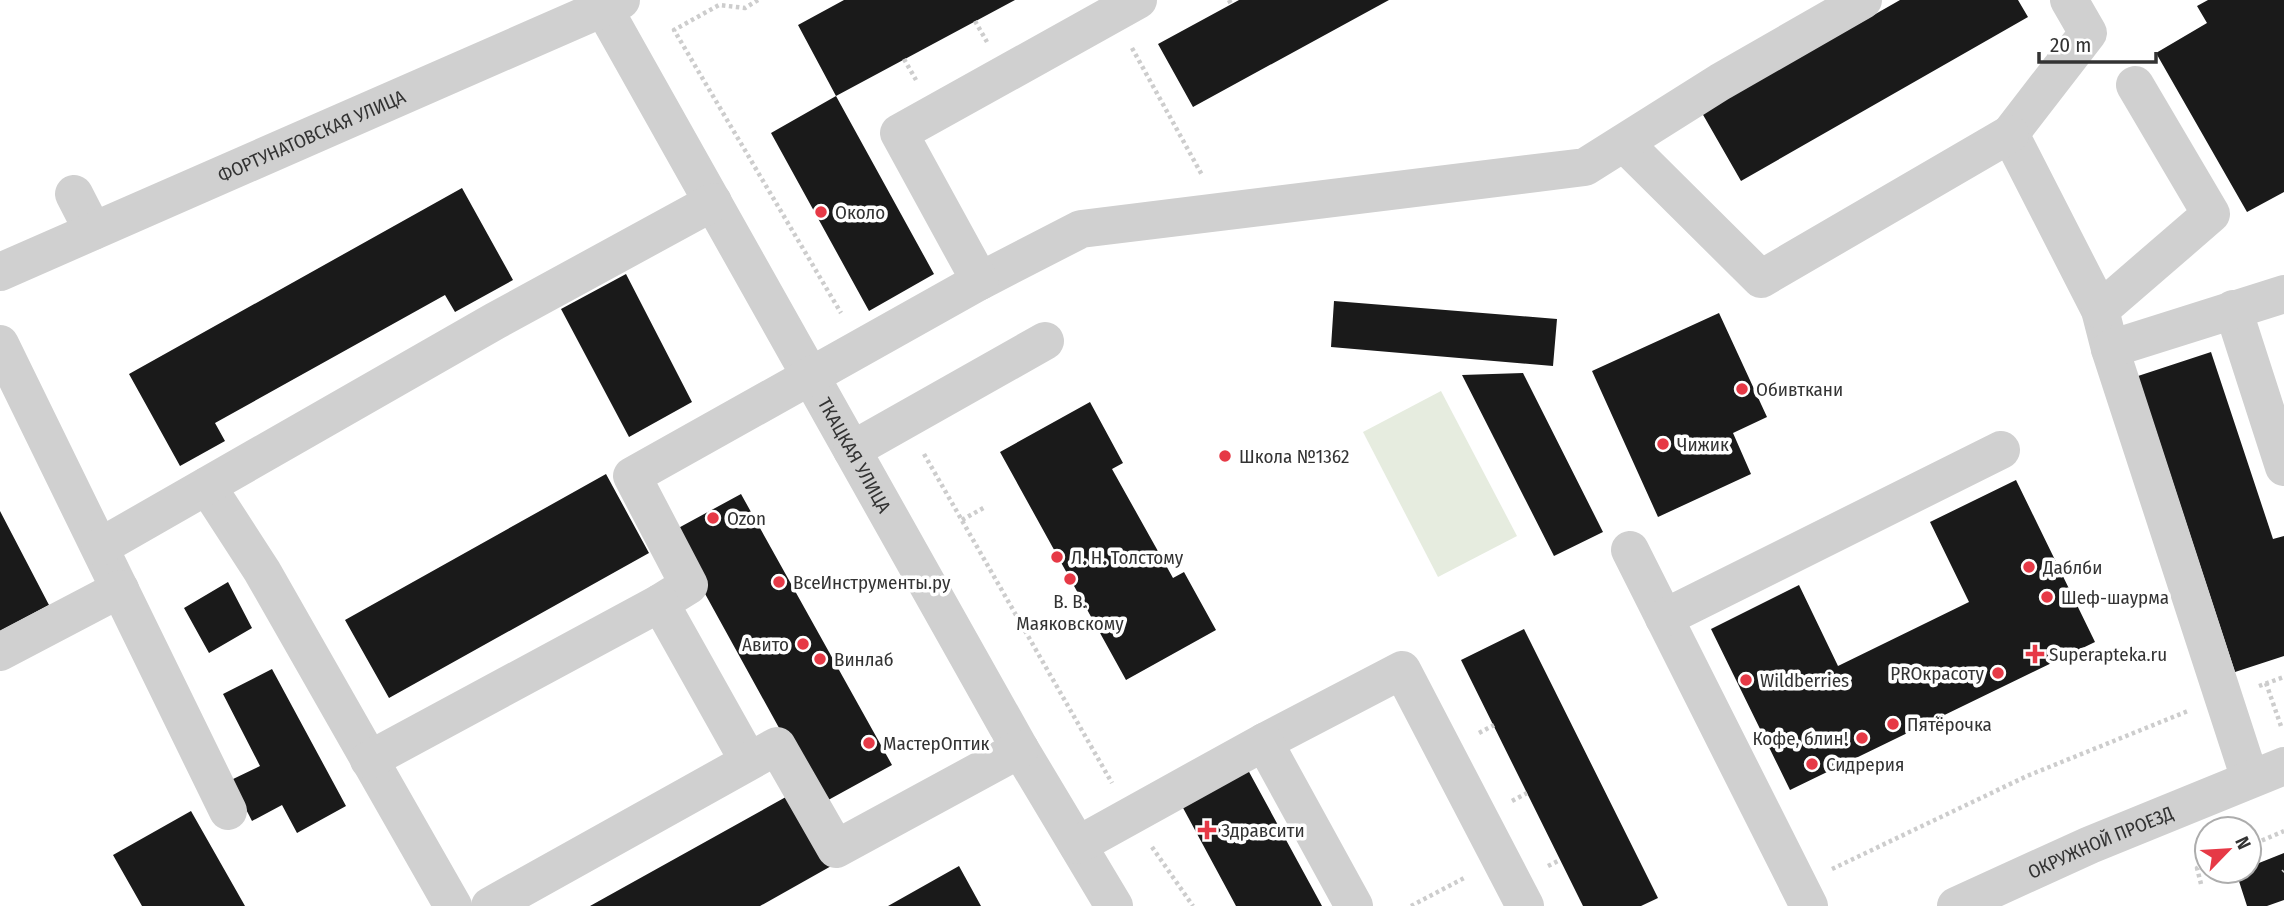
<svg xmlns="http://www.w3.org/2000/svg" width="2284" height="906" font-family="'Fira Sans Condensed',sans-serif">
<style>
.green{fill:#e6ecdf}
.building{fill:#1a1a1a}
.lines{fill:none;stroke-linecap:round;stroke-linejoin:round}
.path{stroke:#cdcdcd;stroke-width:4.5;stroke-dasharray:3.5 3.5;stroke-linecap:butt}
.minor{stroke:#d0d0d0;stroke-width:38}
.poi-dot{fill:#e63946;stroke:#fff;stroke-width:2.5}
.labels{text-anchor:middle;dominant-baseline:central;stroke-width:7;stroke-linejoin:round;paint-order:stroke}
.street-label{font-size:19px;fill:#333;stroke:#fff}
.poi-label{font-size:19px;fill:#333;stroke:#fff;text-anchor:start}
</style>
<rect width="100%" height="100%" fill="#fff"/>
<path class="green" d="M 1441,391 L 1517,536 L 1438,577 L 1363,432 Z"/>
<path class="building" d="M 844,0 L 1015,0 L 836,96 L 798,25 Z
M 1239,0 L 1389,0 L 1193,107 L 1158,44 Z
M 1900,0 L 2018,0 L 2028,17 L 1741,181 L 1702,113 Z
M 2208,0 L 2284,0 L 2284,192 L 2247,212 L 2156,53 L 2207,23 L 2197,6 Z
M 836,96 L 934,274 L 869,311 L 771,133 Z
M 462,188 L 513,280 L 455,312 L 445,295 L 215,423 L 225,441 L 180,466 L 129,374 Z
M 626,274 L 692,402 L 629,437 L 561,309 Z
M 1334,301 L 1557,319 L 1553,366 L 1331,347 Z
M 1719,313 L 1767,417 L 1733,433 L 1751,474 L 1658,517 L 1592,371 Z
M 2211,352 L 2273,539 L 2284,536 L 2284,656 L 2235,672 L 2138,376 Z
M 1523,373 L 1603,532 L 1554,556 L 1462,375 Z
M 1090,402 L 1123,463 L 1112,469 L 1173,578 L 1184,572 L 1216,630 L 1126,680 L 1000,452 Z
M 606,474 L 649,553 L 389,698 L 345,620 Z
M 2016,480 L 2095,642 L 1790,790 L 1711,629 L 1799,585 L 1838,666 L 1969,602 L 1930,522 Z
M 741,494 L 892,765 L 821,804 L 671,532 Z
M 0,511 L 49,605 L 0,631 Z
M 228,582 L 252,628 L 209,653 L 184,608 Z
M 1524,629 L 1658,898 L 1641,906 L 1583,906 L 1461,660 Z
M 272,669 L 346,806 L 297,833 L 282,805 L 252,821 L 231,780 L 260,766 L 223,694 Z
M 1248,770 L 1322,906 L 1236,906 L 1182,806 Z
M 793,793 L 833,865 L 760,906 L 590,906 Z
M 191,811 L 245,906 L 142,906 L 113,855 Z
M 2284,853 L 2284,900 L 2267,906 L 2247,906 L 2236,872 L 2249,871 L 2249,867 Z
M 959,866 L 981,906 L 888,906 Z"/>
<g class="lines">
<path class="path" d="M 758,0 L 745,8 L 719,5 L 674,30 L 841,313
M 1229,0 L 1231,4
M 975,21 L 987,42
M 1132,48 L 1202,175
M 904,59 L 916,80
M 924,454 L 1112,783
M 962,520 L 985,507
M 2266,683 L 2282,729
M 2259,686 L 2284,677
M 1479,733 L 1494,725
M 1512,801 L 1527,793
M 2249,846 L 2284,831
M 1152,847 L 1193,906
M 1548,866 L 1560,860
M 1832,869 L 2027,776 L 2188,711
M 2283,872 L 2284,871
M 2201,884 L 2197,868 L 2207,864
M 1411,906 L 1466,877"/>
<g class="minor">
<path id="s1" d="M 599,0 L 1020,749 L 1114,906"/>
<path d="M 2069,0 L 2088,33 L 2010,134 L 2100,310 L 2110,349 L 2250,779"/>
<path d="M 1624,143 L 1761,279 L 2010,134"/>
<path d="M 74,194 L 93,231"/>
<path id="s2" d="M 0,272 L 621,0"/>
<path d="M 980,281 L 1081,229 L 1585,167 L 1720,82 L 1863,0"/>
<path d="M 2233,309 L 2284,467"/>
<path d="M 2100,310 L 2211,214 L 2135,85"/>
<path d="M 0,344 L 228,811"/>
<path d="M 2110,349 L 2284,294"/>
<path d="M 852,450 L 1045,341"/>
<path d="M 207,486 L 262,571 L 453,906"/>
<path d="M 100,547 L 495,321 L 713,202"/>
<path d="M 1630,550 L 1809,906"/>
<path d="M 660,603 L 689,585 L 632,476 L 980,281 L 899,133 L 1138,0"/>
<path d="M 1664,618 L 2001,450"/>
<path d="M 0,652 L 120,589"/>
<path d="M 1264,742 L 1402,670 L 1525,906"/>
<path d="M 369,760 L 660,603 L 748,760"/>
<path d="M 1078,845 L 1264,742 L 1354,906"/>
<path d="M 490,906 L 777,746 L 836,849 L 1020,749"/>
<path id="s3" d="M 1956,906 L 2090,845 L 2284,766"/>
</g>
</g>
<g class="poi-dot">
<circle cx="821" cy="212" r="7"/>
<circle cx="1742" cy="389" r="7"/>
<circle cx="1663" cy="444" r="7"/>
<circle cx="1225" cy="456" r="7"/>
<circle cx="713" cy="518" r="7"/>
<circle cx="1057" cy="557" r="7"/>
<circle cx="2029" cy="567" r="7"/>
<circle cx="1070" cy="579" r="7"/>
<circle cx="779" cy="582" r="7"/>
<circle cx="2047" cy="597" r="7"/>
<circle cx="803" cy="644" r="7"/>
<path d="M2031.5 643.5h7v7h7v7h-7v7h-7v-7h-7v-7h7z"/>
<circle cx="820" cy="659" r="7"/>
<circle cx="1998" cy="673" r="7"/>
<circle cx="1746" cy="680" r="7"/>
<circle cx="1893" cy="724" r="7"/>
<circle cx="1862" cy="738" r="7"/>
<circle cx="869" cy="743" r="7"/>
<circle cx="1812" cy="764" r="7"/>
<path d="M1203.5 819.5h7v7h7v7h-7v7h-7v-7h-7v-7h7z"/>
</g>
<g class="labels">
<g class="street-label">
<text stroke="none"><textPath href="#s2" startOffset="340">ФОРТУНАТОВСКАЯ УЛИЦА</textPath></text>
<text stroke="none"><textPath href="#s1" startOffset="522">ТКАЦКАЯ УЛИЦА</textPath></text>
<text stroke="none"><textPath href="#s3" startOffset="158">ОКРУЖНОЙ ПРОЕЗД</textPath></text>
</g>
<g class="poi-label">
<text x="835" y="212">Около</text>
<text x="1756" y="389">Обивткани</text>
<text x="1677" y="444">Чижик</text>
<text x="1239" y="456">Школа №1362</text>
<text x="727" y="518">Ozon</text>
<text x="1071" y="557">Л. Н. Толстому</text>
<text x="2043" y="567">Даблби</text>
<text x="793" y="582">ВсеИнструменты.ру</text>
<text x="2061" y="597">Шеф-шаурма</text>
<text x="1070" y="601" text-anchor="middle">В. В.<tspan x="1070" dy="22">Маяковскому</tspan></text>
<text x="789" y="644" text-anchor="end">Авито</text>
<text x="2049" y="654">Superapteka.ru</text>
<text x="834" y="659">Винлаб</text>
<text x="1984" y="673" text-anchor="end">PROкрасоту</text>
<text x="1760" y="680">Wildberries</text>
<text x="1907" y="724">Пятёрочка</text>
<text x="1848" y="738" text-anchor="end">Кофе, блин!</text>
<text x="883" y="743">МастерОптик</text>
<text x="1826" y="764">Сидрерия</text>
<text x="1221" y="830">Здравсити</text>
</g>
</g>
<g transform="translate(2228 850) rotate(65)"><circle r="33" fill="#ffffff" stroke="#adadad" stroke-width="2"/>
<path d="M0-5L12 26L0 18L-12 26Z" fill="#e63946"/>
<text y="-10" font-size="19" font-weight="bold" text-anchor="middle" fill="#333333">N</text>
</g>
<path d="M2039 52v10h117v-10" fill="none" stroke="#333333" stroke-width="3.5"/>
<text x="2050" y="52" font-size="21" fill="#333333" stroke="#ffffff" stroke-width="5" paint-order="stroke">20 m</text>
</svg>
